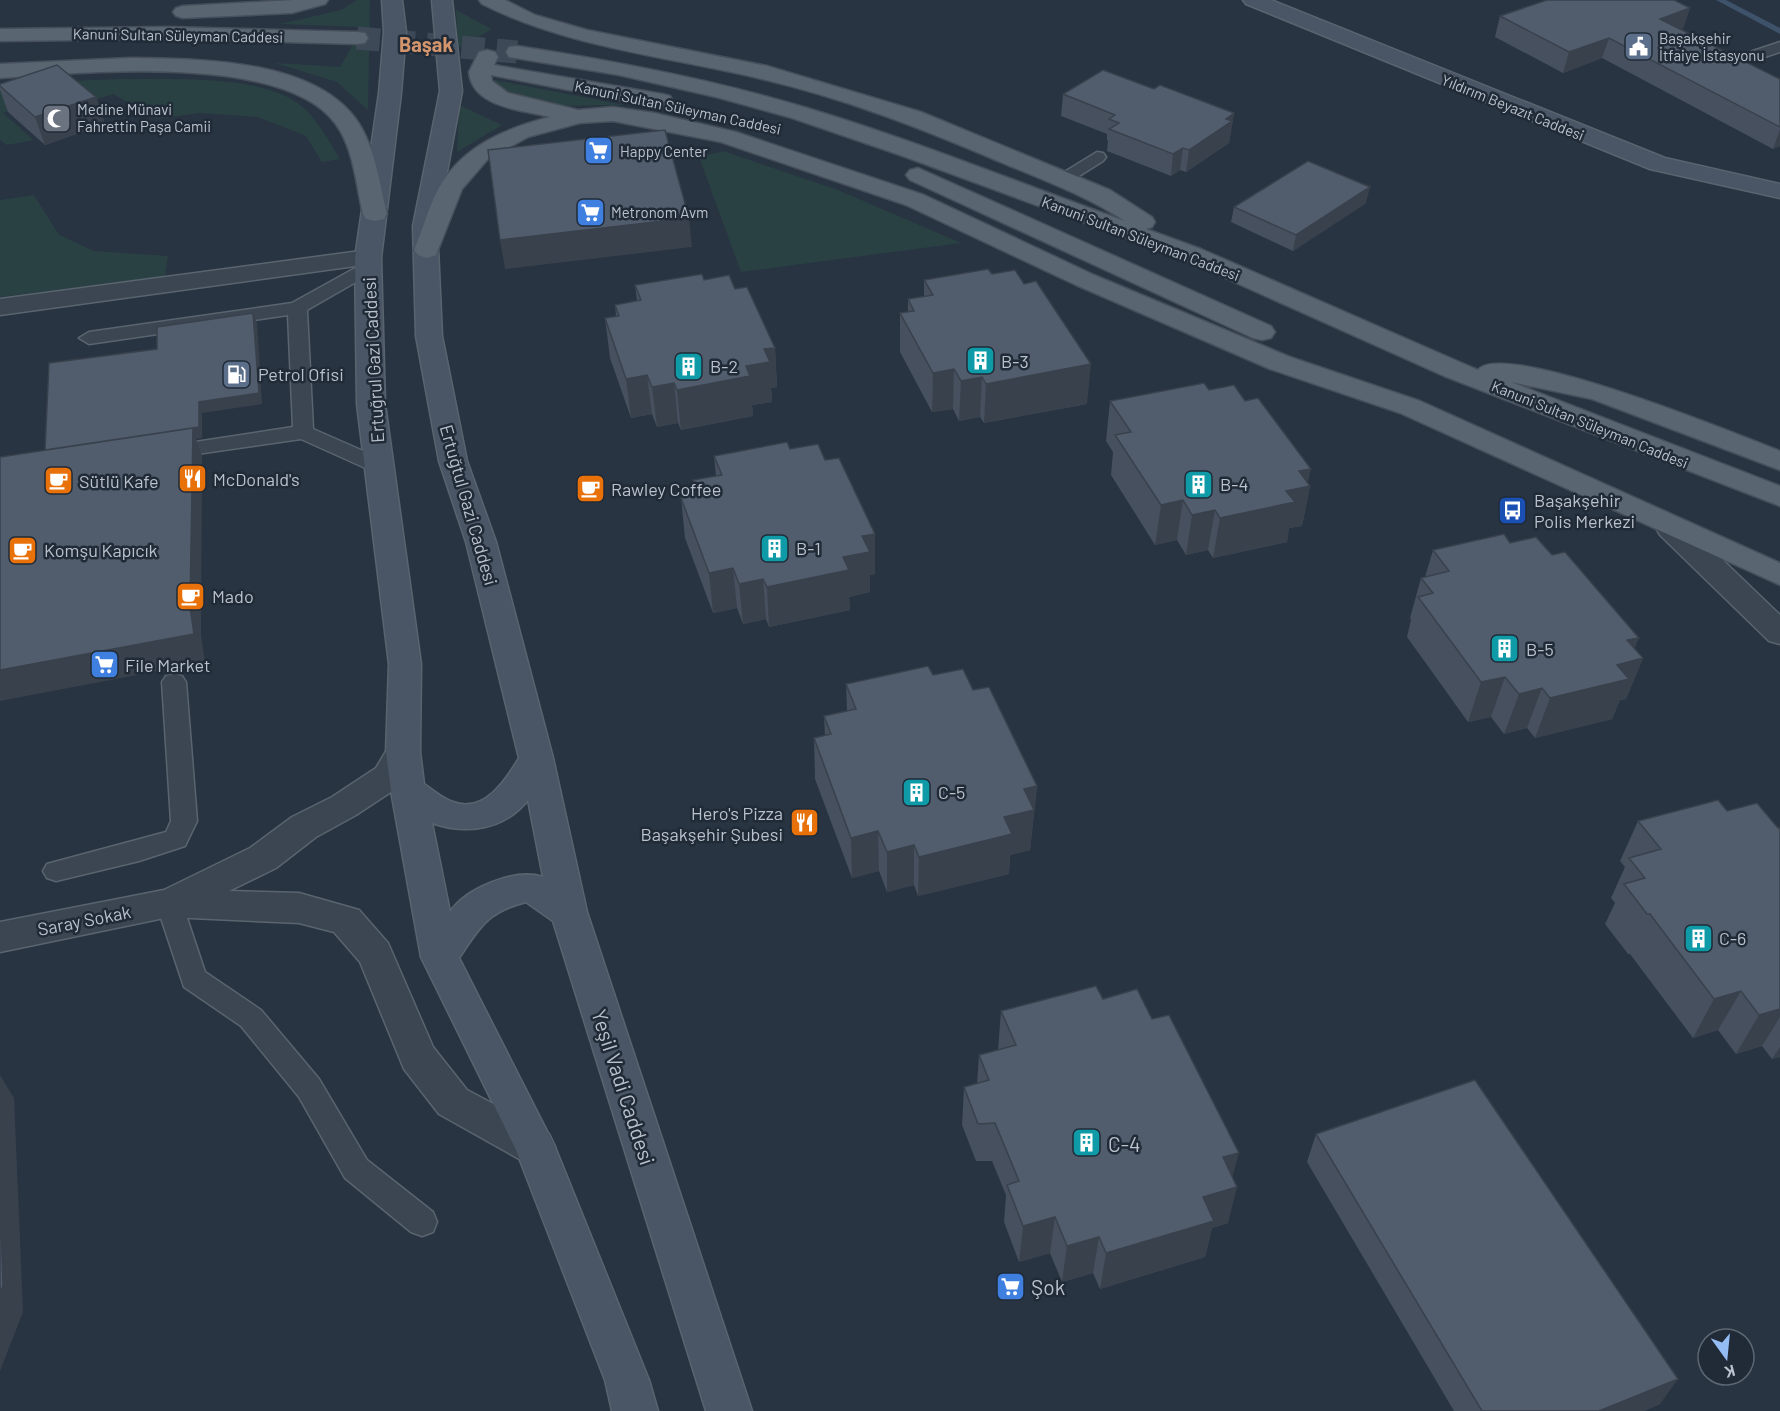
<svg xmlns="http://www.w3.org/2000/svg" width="1780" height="1411" font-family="Barlow,sans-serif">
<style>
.green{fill:#2a4143}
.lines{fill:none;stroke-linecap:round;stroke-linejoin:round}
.stream{fill:#3e526a;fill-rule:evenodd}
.primary-tunnel{stroke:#3e4957;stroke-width:23;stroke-dasharray:23 12;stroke-linecap:butt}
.lane-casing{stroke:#5a646f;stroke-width:3}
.street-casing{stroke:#5a646f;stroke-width:3}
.secondary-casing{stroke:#5a646f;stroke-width:3}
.primary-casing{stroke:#464f5b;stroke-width:3}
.lane{fill:#3c4652;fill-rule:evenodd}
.street{fill:#3c4652;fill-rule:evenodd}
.secondary{fill:#4a5565;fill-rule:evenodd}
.primary{fill:#5a6572;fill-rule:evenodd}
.wall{fill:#46505e}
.shaded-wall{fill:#39414c}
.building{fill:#515d6d;stroke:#39414c;stroke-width:1.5}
.labels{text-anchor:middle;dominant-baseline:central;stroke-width:5;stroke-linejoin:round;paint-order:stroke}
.far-street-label{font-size:15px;fill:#b9c1cc;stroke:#202b37}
.far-poi-label{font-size:15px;fill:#b9c1cc;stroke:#202b37;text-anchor:start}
.street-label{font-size:18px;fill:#b9c1cc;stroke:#202b37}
.poi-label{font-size:18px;fill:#b9c1cc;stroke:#202b37;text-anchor:start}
.far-district-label{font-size:20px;font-weight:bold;fill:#d4956c;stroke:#202b37}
.near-street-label{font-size:21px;fill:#b9c1cc;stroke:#202b37}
.near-poi-label{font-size:21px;fill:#b9c1cc;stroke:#202b37;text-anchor:start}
</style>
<rect width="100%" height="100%" fill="#283442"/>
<path class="green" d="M 357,0 L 370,0 L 368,110 L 337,82 L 275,63 L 340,67 L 363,27 L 280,24 L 341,10 Z
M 456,10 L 492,29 L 458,48 Z
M 120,79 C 168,80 260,74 299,104 C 317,118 328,140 340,159 L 322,162 L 306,136 L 258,117 L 199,113 L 157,119 L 113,94 L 88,102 L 69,91 L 3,113 L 34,140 L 7,145 L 0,140 L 0,84 Z
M 490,79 L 624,105 L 559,106 L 510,97 Z
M 459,105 L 502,125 L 457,152 Z
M 723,151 L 838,190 L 961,243 L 741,272 L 699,157 Z
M 34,195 L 59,235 L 94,251 L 168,256 L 165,277 L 0,297 L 0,200 Z"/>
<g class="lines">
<path class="stream" d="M 1716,0 L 1726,0 L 1780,28 L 1780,34 Z"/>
<path class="primary-tunnel" d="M 357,38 L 517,52"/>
<defs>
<path id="lane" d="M 1780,42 L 1780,52 L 1750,62 L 1742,57 L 1744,54 Z
M 1097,152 L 1103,153 L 1106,157 L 1103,161 L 1068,183 L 1056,183 L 1053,179 Z
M 368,261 L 377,267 L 375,271 L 307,310 L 313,429 L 386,461 L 389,466 L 386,471 L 372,471 L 301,439 L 169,458 L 162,457 L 159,452 L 162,447 L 169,446 L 293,427 L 288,315 L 89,344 L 79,338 L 89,332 L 292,303 Z
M 174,674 L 182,676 L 186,682 L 197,821 L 185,846 L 139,861 L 56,881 L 47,878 L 43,871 L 47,864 L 166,832 L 171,821 L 162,682 L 166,676 Z
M 169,892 L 178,896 L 182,903 L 205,972 L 261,1010 L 319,1079 L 367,1160 L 433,1212 L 437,1222 L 433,1232 L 422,1236 L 411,1232 L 345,1178 L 299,1097 L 241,1026 L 184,987 L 156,903 L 160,896 Z"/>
<path id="street" d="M 368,250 L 377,253 L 381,258 L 377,263 L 0,315 L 0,299 Z
M 1671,518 L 1682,521 L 1780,615 L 1780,644 L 1769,641 L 1660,535 L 1656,528 L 1660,521 Z
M 403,740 L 415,743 L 420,752 L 400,786 L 356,815 L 316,837 L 276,868 L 229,891 L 299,893 L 359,910 L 388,943 L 433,1047 L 467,1090 L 549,1134 L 555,1147 L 549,1160 L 535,1165 L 521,1160 L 439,1114 L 404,1069 L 360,962 L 334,932 L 299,923 L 169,917 L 0,952 L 0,922 L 164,890 L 250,848 L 292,817 L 332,797 L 376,768 L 391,743 Z"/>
<path id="secondary" d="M 382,0 L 402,0 L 406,32 L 401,93 L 381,258 L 385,404 L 421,664 L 420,752 L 424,784 C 433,790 443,799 453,802 C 484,814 506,780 519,758 L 466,542 L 439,461 L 416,336 L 413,226 L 440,91 L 432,0 L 452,0 L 462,91 L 437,226 L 442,336 L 467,461 L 496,542 L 553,758 L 587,912 L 752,1411 L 706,1411 L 553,921 L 526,902 C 487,912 480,927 459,958 L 555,1147 L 649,1380 L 658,1411 L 612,1411 L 605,1380 L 516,1150 L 421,957 L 391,791 L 386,752 L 389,664 L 357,404 L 355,258 L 379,93 L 384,32 ZM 528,800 L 543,877 C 515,868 466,888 450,912 L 432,823 C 466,835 504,830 528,800 Z
M 1243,0 L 1271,0 L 1665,158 L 1780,184 L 1780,198 L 1650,169 L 1246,4 Z"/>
<path id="primary" d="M 294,0 L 328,0 L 325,4 L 292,13 L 183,18 L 176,16 L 173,12 L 176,8 L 183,6 Z
M 479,0 L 505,0 L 535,15 L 587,30 L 767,66 L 921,112 L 1110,190 L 1152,217 L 1155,222 L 1152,227 L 1146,229 L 1201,249 L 1464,364 L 1478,370 C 1502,338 1742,436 1780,451 L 1780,470 L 1592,399 L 1511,382 L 1780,486 L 1780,506 L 1444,376 L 1183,259 L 900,155 L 792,118 L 716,97 L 619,75 L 509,57 L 506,52 L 509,47 L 517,46 C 615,61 711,79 807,108 C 914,140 1019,183 1125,221 C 1085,195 1041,179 998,161 C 921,128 843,98 762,79 C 667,56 570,48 482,4 Z
M 168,27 L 357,32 L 365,33 L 368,38 L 365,43 L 357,44 L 168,39 L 0,41 L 0,29 Z
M 487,50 L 495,52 L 498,57 L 494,65 L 662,94 L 670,96 L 673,101 L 670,106 L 662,108 L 491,75 L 492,81 L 508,93 L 578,110 L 613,107 L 654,113 L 736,132 L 924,195 L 1094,275 L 1290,357 L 1420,401 L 1780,563 L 1780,585 L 1400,413 L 1270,369 L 1076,285 L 906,205 L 721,142 L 613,121 L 580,123 L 528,137 L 488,159 L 462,189 L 436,255 L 427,258 L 418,255 L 414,250 C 423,229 429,205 440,186 C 464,145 507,128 550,117 C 523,110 472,108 469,72 L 479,52 Z
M 129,58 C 199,59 321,58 361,127 C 376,153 380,185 387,214 L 384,219 L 375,221 L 366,219 L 363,214 C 356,185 354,148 335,123 C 282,52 80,73 0,78 L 0,64 Z
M 918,168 L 1271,326 L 1275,332 L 1271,338 L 1262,340 L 1253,338 L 910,180 L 906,175 L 910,170 Z"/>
</defs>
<use href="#lane" class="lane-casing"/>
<use href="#street" class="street-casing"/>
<use href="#secondary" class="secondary-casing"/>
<use href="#primary" class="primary-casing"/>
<use href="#lane" class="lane"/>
<use href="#street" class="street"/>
<use href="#secondary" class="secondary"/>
<use href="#primary" class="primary"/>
</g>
<path class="wall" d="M 1690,8 L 1683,28 L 1681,29 L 1780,79 L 1780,146 L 1773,149 L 1602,58 L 1563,73 L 1495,37 L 1500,16 Z
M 0,84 L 96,97 L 105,124 L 45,145 L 8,112 L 0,90 Z
M 1154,89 L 1234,113 L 1229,143 L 1186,172 L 1180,170 L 1171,176 L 1107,151 L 1108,141 L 1107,140 L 1107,134 L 1061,116 L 1063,94 Z
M 1366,203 L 1293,251 L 1231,222 L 1234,207 Z
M 704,280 L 735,289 L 775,348 L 777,387 L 771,388 L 772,402 L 752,405 L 753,416 L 681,430 L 678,423 L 657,427 L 652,414 L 631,418 L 610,358 L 605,318 L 616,316 L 615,305 L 637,301 L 635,285 Z
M 924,280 L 1087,404 L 984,423 L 980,417 L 959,421 L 953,409 L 932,412 L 900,352 L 900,313 L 908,312 L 908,299 L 924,296 Z
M 1209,390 L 1310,486 L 1302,526 L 1289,528 L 1287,542 L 1213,558 L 1208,550 L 1186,555 L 1177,540 L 1155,545 L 1111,475 L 1113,452 L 1106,441 L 1110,401 Z
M 790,449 L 825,460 L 875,534 L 875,574 L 870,575 L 870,592 L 849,597 L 850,610 L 769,627 L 766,619 L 743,624 L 737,608 L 713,613 L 685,538 L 681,498 L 694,495 L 693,480 L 716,476 L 714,456 Z
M 1510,543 L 1634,649 L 1643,658 L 1626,699 L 1620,700 L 1612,719 L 1535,738 L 1527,728 L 1504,734 L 1491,717 L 1468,722 L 1407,637 L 1411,620 L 1410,618 L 1421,578 L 1425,577 L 1433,550 Z
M 933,675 L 973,690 L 1037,786 L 1030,850 L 1010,855 L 1009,874 L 918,896 L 914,885 L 887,892 L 879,871 L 852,878 L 815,779 L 814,738 L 825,736 L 824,716 L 847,711 L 846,684 Z
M 1727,811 L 1778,828 L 1780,828 L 1780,1057 L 1772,1059 L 1762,1046 L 1736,1054 L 1718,1030 L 1693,1038 L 1630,954 L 1628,954 L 1605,924 L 1615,903 L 1611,898 L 1625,867 L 1620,861 L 1638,821 Z
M 1103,999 L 1152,1019 L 1232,1177 L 1228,1223 L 1212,1228 L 1205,1257 L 1100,1289 L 1093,1273 L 1062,1282 L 1050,1253 L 1019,1262 L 1004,1222 L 1006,1195 L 992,1161 L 976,1161 L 962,1125 L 964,1087 L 977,1084 L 979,1055 L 998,1050 L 1001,1011 Z
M 1316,1134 L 1660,1404 L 1644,1411 L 1454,1411 L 1307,1162 Z"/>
<path class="shaded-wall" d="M 1690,8 L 1683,28 L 1653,39 L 1660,19 Z
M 1609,38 L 1602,58 L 1563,73 L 1569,52 Z
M 96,97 L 105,124 L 45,145 L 35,117 Z
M 1234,113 L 1229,143 L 1186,172 L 1189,150 L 1226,119 Z
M 1780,129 L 1780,146 L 1773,149 Z
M 1183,148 L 1180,170 L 1171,176 L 1173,154 Z
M 1370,187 L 1366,203 L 1293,251 L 1296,235 Z
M 689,218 L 692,247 L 505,269 L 500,240 Z
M 253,313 L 257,323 L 262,404 L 202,413 L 202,438 L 196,439 L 202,456 L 201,635 L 205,662 L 0,701 L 0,670 L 50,460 Z
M 775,348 L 777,387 L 771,388 L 772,402 L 752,405 L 753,416 L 681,430 L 677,390 L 746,366 L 764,349 Z
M 1091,364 L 1087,404 L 984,423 L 986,384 Z
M 954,369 L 953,409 L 932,412 L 933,373 Z
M 647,375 L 652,414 L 631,418 L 626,379 Z
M 982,377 L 980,417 L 959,421 L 961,381 Z
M 674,383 L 678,423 L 657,427 L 652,387 Z
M 1311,469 L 1307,486 L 1310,486 L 1302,526 L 1289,528 L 1287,542 L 1213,558 L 1220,518 L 1286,491 L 1299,471 Z
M 1183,500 L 1177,540 L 1155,545 L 1161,505 Z
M 1215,510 L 1208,550 L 1186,555 L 1192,515 Z
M 875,534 L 875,574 L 870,575 L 870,592 L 849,597 L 850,610 L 769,627 L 767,587 L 843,557 L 862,536 Z
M 733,568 L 737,608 L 713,613 L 709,573 Z
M 763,579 L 766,619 L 743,624 L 739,584 Z
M 1639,638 L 1629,662 L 1643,658 L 1626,699 L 1620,700 L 1612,719 L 1535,738 L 1550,698 L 1627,640 Z
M 1505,677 L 1491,717 L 1468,722 L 1481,682 Z
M 1542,688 L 1527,728 L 1504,734 L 1519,694 Z
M 1037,786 L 1030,850 L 1010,855 L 1009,874 L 918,896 L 919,857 L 1004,817 L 1024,789 Z
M 878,831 L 879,871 L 852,878 L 851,838 Z
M 914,845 L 914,885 L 887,892 L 887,852 Z
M 1741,991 L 1718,1030 L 1693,1038 L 1714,999 Z
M 1780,1009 L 1780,1017 L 1762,1046 L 1736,1054 L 1759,1015 Z
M 1780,1047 L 1780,1057 L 1772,1059 Z
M 0,1075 L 14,1098 L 23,1312 L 0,1371 Z
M 1239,1153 L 1229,1189 L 1237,1187 L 1228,1223 L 1212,1228 L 1205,1257 L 1100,1289 L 1106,1253 L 1203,1197 L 1223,1157 Z
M 1055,1217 L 1050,1253 L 1019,1262 L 1023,1226 Z
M 1099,1237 L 1093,1273 L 1062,1282 L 1067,1246 Z
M 1678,1379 L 1660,1404 L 1644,1411 L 1599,1411 Z"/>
<path class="building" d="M 1547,0 L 1674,0 L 1690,8 L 1660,19 L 1780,79 L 1780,127 L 1609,38 L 1569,52 L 1500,16 Z
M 57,65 L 96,97 L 35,117 L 0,86 L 0,84 Z
M 1103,70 L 1154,89 L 1160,85 L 1234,113 L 1226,119 L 1232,121 L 1189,150 L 1183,148 L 1173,154 L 1109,129 L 1119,123 L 1109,119 L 1115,115 L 1063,94 Z
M 665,130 L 689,218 L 500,240 L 488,150 Z
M 1308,161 L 1370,187 L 1296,235 L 1234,207 Z
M 988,269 L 992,274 L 1015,270 L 1024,284 L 1036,281 L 1091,364 L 986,384 L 982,377 L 961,381 L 954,369 L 933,373 L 900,313 L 914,311 L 908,299 L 933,295 L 924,280 Z
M 702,274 L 704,280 L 729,275 L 735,289 L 747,287 L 775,348 L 764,349 L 770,362 L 746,366 L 750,376 L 677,390 L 674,383 L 652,387 L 647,375 L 626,379 L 605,318 L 619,316 L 615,305 L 641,300 L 635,285 Z
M 253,313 L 259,393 L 199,402 L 199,427 L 45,450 L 49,363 L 157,349 L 157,327 Z
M 1204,383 L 1209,390 L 1234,385 L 1245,401 L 1258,398 L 1311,469 L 1299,471 L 1310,486 L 1286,491 L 1295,502 L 1220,518 L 1215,510 L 1192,515 L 1183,500 L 1161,505 L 1115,435 L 1131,432 L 1110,401 Z
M 193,428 L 190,607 L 194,634 L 0,670 L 0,457 Z
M 787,442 L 790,449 L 818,444 L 825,460 L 839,458 L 875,534 L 862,536 L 870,552 L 843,557 L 849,570 L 767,587 L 763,579 L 739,584 L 733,568 L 709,573 L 681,498 L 698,494 L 693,480 L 722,475 L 714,456 Z
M 1504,534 L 1510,543 L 1536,537 L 1552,555 L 1565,552 L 1639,638 L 1627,640 L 1643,658 L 1617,665 L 1629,679 L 1550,698 L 1542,688 L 1519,694 L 1505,677 L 1481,682 L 1418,597 L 1433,593 L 1421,578 L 1449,571 L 1433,550 Z
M 928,666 L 933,675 L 963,669 L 973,690 L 989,687 L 1037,786 L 1024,789 L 1034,810 L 1004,817 L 1012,834 L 919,857 L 914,845 L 887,852 L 878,831 L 851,838 L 814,738 L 831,734 L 824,716 L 856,709 L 846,684 Z
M 1718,800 L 1727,811 L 1757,803 L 1778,828 L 1780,828 L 1780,1009 L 1759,1015 L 1741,991 L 1714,999 L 1650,914 L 1647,914 L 1624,884 L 1645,878 L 1629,858 L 1661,849 L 1638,821 Z
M 1096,986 L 1103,999 L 1137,989 L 1152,1019 L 1169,1015 L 1239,1153 L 1223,1157 L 1237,1187 L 1203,1197 L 1214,1221 L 1106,1253 L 1099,1237 L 1067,1246 L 1055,1217 L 1023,1226 L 1007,1185 L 1019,1181 L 995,1123 L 978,1124 L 964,1087 L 989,1080 L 979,1055 L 1016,1045 L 1001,1011 Z
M 1475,1080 L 1678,1379 L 1599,1411 L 1482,1411 L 1316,1134 Z
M 0,1187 L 3,1286 L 0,1293 Z"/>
<defs>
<symbol id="civic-square" viewBox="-11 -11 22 22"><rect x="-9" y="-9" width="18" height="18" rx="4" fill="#5c6f8a" stroke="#202b37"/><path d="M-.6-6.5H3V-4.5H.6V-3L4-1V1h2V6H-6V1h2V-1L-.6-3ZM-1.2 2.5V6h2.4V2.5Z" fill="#fff"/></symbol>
<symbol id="mosque-square" viewBox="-11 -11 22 22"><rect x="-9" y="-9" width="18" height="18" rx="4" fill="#6b7280" stroke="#202b37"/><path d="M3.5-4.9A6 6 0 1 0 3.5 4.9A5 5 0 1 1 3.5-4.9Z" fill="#fff"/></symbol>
<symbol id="supermarket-square" viewBox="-11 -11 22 22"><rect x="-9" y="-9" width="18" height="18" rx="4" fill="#3f7fe0" stroke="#202b37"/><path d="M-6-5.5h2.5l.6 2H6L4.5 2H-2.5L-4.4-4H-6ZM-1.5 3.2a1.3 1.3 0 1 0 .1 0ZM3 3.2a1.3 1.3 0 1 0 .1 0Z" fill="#fff"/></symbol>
<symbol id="building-square" viewBox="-11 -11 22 22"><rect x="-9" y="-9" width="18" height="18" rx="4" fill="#0f9aa8" stroke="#202b37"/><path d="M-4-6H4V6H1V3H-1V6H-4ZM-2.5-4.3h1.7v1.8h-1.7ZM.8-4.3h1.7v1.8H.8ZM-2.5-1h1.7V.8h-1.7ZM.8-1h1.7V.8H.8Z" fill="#fff"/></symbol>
<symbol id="fuel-square" viewBox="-11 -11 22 22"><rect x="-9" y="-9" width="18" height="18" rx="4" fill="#5c6f8a" stroke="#202b37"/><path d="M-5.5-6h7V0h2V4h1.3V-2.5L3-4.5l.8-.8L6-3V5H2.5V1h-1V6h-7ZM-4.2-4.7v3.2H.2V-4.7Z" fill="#fff"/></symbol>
<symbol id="restaurant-square" viewBox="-11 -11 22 22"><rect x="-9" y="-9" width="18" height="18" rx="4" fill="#e8710a" stroke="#202b37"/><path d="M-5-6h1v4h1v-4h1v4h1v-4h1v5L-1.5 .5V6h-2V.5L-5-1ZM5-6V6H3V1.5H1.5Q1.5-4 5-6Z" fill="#fff"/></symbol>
<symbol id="cafe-square" viewBox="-11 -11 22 22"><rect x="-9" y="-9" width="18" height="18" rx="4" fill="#e8710a" stroke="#202b37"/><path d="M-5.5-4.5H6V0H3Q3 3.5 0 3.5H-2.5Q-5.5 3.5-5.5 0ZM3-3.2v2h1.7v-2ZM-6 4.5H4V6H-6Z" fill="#fff"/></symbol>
<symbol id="bus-square" viewBox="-11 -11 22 22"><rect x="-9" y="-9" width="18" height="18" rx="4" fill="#1a4fb4" stroke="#202b37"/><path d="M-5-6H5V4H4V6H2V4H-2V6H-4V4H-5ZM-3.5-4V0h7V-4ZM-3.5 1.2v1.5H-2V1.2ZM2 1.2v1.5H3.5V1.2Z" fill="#fff"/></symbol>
</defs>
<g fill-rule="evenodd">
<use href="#civic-square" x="1622" y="30" width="33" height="33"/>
<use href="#mosque-square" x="40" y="102" width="33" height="33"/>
<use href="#supermarket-square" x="582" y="134" width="33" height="33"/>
<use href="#supermarket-square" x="574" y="196" width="33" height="33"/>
<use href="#building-square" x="964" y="344" width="33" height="33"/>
<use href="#building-square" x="672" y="350" width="33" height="33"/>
<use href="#fuel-square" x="220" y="358" width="33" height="33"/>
<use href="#restaurant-square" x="176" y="462" width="33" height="33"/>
<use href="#cafe-square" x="42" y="464" width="33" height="33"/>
<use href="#building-square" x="1182" y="468" width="33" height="33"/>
<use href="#cafe-square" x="574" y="472" width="33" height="33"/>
<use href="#bus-square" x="1496" y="494" width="33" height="33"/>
<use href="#building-square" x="758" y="532" width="33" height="33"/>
<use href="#cafe-square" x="6" y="534" width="33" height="33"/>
<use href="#cafe-square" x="174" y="580" width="33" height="33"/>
<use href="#building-square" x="1488" y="632" width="33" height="33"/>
<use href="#supermarket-square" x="88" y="648" width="33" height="33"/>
<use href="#building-square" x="900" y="776" width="33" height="33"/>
<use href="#restaurant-square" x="788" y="806" width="33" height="33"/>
<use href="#building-square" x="1682" y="922" width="33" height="33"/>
<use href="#building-square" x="1070" y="1126" width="33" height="33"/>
<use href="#supermarket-square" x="994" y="1270" width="33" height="33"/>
</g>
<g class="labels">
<g class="far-street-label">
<text transform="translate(178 35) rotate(1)">Kanuni Sultan Süleyman Caddesi</text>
<text transform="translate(678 107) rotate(12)">Kanuni Sultan Süleyman Caddesi</text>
<text transform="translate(1513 107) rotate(22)">Yıldırım Beyazıt Caddesi</text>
<text transform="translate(1141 238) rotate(21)">Kanuni Sultan Süleyman Caddesi</text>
<text transform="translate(1590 424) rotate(22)">Kanuni Sultan Süleyman Caddesi</text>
</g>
<g class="far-poi-label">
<text x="1659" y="38">Başakşehir<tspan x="1659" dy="17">İtfaiye İstasyonu</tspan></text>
<text x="77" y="109">Medine Münavi<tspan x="77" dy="17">Fahrettin Paşa Camii</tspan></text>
<text x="620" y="151">Happy Center</text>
<text x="611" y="212">Metronom Avm</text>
</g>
<g class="street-label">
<text transform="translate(373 360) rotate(-93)">Ertuğrul Gazi Caddesi</text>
<text transform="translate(469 505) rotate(74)">Ertuğtul Gazi Caddesi</text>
<text transform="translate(84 920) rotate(-11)">Saray Sokak</text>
</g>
<g class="poi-label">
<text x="1001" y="361">B-3</text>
<text x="710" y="366">B-2</text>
<text x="258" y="374">Petrol Ofisi</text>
<text x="213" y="479">McDonald's</text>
<text x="79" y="481">Sütlü Kafe</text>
<text x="1220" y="484">B-4</text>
<text x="611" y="489">Rawley Coffee</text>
<text x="1534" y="500">Başakşehir<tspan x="1534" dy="21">Polis Merkezi</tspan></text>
<text x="796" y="548">B-1</text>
<text x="44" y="550">Komşu Kapıcık</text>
<text x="212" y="596">Mado</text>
<text x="1526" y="649">B-5</text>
<text x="125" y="665">File Market</text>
<text x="938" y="792">C-5</text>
<text x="783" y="813" text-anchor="end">Hero's Pizza<tspan x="783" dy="21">Başakşehir Şubesi</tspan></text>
<text x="1719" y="938">C-6</text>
</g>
<g class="far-district-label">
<text x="426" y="44">Başak</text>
</g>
<g class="near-street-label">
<text transform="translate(624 1087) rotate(72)">Yeşil Vadi Caddesi</text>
</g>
<g class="near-poi-label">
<text x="1108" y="1143">C-4</text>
<text x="1031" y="1286">Şok</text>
</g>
</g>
<g transform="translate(1726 1357) rotate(165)"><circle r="28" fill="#202b37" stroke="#5d6773" stroke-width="1.5"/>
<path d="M0-4.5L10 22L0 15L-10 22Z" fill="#94bdf6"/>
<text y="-9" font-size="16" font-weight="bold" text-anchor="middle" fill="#b9c1cc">K</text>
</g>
</svg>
